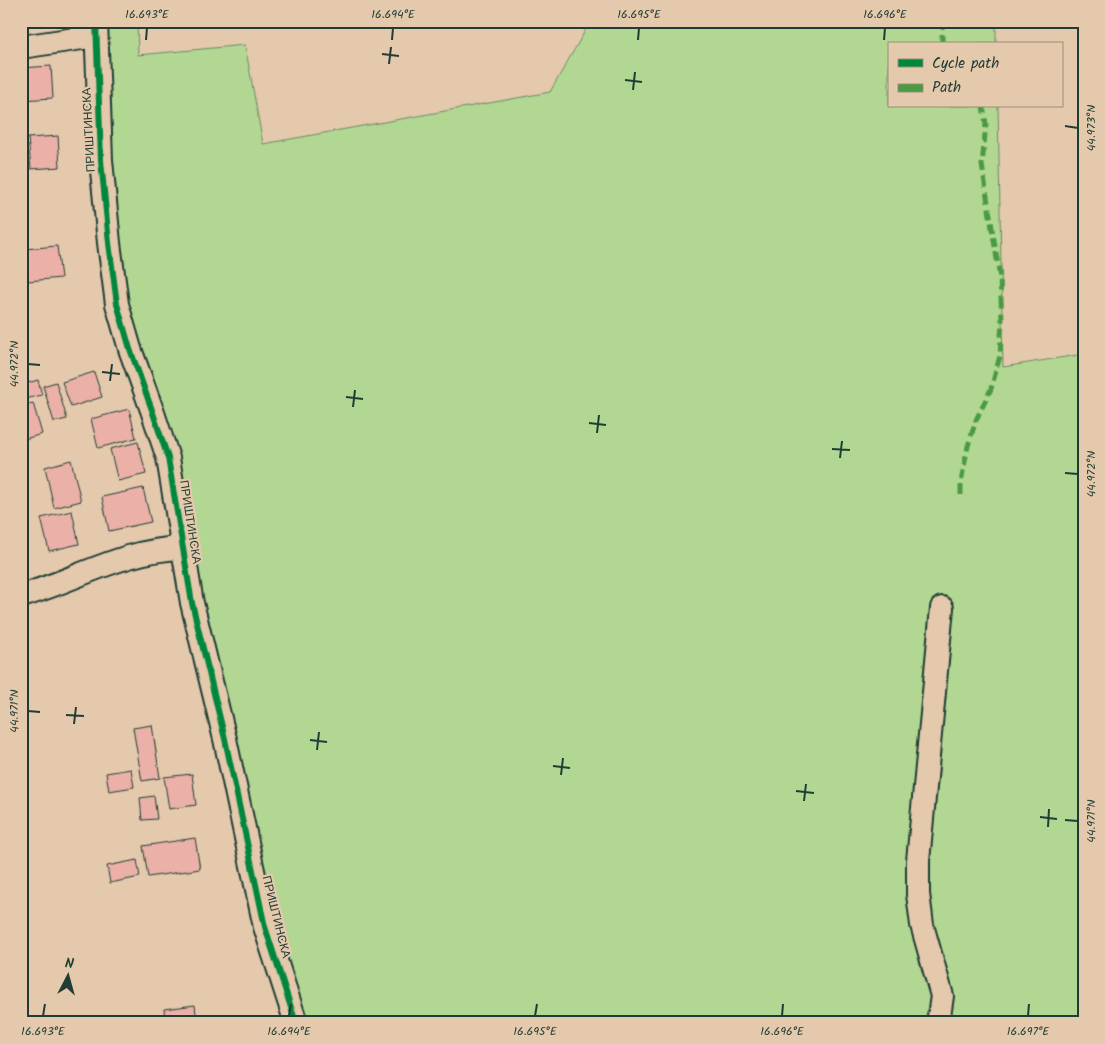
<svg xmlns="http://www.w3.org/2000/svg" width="1105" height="1044" font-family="Kalam,sans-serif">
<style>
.green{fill:#b2d792;stroke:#688a63}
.building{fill:#ebb0a8;stroke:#1f3d34}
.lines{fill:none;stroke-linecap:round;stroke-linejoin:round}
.minor-casing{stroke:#1f3d34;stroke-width:26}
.minor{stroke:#e5c9ac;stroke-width:22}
.quiet{stroke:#4a9a42;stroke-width:5;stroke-dasharray:10 5;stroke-linecap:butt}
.cycleway-casing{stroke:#e5c9ac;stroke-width:9}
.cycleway{stroke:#00873e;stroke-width:6}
.ticks{fill:none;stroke:#1f3d34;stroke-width:2}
.labels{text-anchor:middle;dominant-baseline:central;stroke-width:4.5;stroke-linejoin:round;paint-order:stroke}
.street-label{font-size:12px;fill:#1f3d34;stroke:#e5c9ac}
.neatline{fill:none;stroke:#1f3d34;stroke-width:2}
.ticks-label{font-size:12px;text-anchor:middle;fill:#1f3d34}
</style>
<rect width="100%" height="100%" fill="#e5c9ac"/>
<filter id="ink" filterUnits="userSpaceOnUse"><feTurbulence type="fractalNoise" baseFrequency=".02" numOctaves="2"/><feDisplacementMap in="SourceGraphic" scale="10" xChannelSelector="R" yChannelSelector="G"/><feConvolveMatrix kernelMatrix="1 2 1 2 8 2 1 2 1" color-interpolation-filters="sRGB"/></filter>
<g filter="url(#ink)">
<path class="green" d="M 105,21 L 137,21 L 138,55 L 245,45 L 263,144 L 550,92 L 585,31 L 585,21 L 600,21 L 601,26 L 631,21 L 996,21 L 996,44 L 889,44 L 889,106 L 998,106 L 1003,367 L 1084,354 L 1084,1023 L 305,1023 L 264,885 L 244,784 L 197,570 L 142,364 L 125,292 L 112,176 Z"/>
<path class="building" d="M 51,66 L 53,98 L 22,100 L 21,68 Z
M 58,136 L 60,167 L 31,169 L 28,138 Z
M 57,246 L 61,278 L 28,281 L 24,249 Z
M 94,372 L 102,397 L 71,407 L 62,382 Z
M 38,380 L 42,395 L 21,400 L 21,385 Z
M 56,382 L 67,419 L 54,422 L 43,386 Z
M 33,403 L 42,434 L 21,440 L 21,406 Z
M 129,409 L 136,438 L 98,448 L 91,419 Z
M 138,442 L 146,474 L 118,481 L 110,449 Z
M 71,460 L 81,501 L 54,508 L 45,467 Z
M 143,488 L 151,522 L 109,531 L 102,497 Z
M 72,511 L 79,544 L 49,551 L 41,518 Z
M 152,725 L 160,778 L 142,781 L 133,728 Z
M 131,769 L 134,787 L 109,791 L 106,773 Z
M 192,774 L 196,805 L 169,809 L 164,777 Z
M 154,796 L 157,819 L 142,820 L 140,798 Z
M 195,838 L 200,869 L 148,877 L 143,846 Z
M 137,860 L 140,877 L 110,883 L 107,866 Z
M 195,1005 L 197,1023 L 165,1023 L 164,1009 Z
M 235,1016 L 245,1019 L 248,1023 L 217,1023 L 225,1018 Z"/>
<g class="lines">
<defs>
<path id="minor" d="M 96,21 L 101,160 L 109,243 L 117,304 L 130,349 L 152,410 L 168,458 L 192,603 L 225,739 L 265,927 L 296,1023
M 21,47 L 96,36
M 21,596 C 76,580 125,549 183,548
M 938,1023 L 942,996 L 922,925 L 918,894 L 918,861 L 942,608"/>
</defs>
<use href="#minor" class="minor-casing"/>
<use href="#minor" class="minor"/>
<path class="quiet" d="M 942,44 L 942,21
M 961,495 L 961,482 L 968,446 L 976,420 L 991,389 L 1000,356 L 1002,319 L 1000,278 L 982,165 L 986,124 L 983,106"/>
<defs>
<path id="cycleway" d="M 96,21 L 101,160 L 109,243 L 117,304 L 130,349 L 152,410 L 168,458 L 192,603 L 225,739 L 265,927 L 296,1023"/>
</defs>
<use href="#cycleway" class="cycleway-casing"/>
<use href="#cycleway" class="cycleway"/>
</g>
</g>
<path class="ticks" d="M 146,40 L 147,28M 392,40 L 393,28M 638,40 L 639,28M 884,40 L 885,28M 382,54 L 399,56M 389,64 L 391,47M 625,80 L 642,82M 633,90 L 635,72M 1065,126 L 1078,128M 28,364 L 40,365M 102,372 L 120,374M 110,381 L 112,364M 346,397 L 363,399M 353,407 L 355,390M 589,423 L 606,425M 597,433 L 599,415M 832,449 L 850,450M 840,458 L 842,441M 1065,473 L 1078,474M 28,711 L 40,712M 66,715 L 84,716M 74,724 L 76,707M 310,740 L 327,742M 317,750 L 319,732M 553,766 L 570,768M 561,775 L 563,758M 796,791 L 814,793M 804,801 L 806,784M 1040,817 L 1057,819M 1065,820 L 1078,821M 1048,827 L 1049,809M 43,1016 L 45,1004M 289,1016 L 291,1004M 535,1016 L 537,1004M 782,1016 L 783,1004M 1028,1016 L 1029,1004"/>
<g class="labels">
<g class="street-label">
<text transform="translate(89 130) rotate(-93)">ПРИШТИНСКА</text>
<text transform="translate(190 522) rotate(81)">ПРИШТИНСКА</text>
<text transform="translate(276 917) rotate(76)">ПРИШТИНСКА</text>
</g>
</g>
<rect width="1105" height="1044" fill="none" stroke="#e5c9ac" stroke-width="55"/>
<rect x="888" y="42" width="175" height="65" fill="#e5c9ac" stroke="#96917c"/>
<rect x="898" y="59" width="25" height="8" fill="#00873e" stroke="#96917c"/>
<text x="932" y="68" font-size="15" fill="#1f3d34">Cycle path</text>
<rect x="898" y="84" width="25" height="8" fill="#4a9a42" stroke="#96917c"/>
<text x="932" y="92" font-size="15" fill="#1f3d34">Path</text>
<g transform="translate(68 976) rotate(6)" stroke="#e5c9ac" stroke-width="4" paint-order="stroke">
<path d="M0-4L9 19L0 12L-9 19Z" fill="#1f3d34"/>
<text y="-8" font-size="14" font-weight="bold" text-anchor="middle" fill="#1f3d34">N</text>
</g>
<rect x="28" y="28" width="1050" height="988" class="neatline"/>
<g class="ticks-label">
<text x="147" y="18">16.693°E</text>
<text x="393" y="18">16.694°E</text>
<text x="639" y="18">16.695°E</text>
<text x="885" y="18">16.696°E</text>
<text transform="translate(1091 128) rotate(-90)" y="4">44.973°N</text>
<text transform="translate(14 364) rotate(-90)" y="4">44.972°N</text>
<text transform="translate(1091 474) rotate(-90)" y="4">44.972°N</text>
<text transform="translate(14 711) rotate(-90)" y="4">44.971°N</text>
<text transform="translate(1091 821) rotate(-90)" y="4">44.971°N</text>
<text x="43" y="1035">16.693°E</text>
<text x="289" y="1035">16.694°E</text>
<text x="535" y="1035">16.695°E</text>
<text x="782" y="1035">16.696°E</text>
<text x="1028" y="1035">16.697°E</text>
</g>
</svg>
